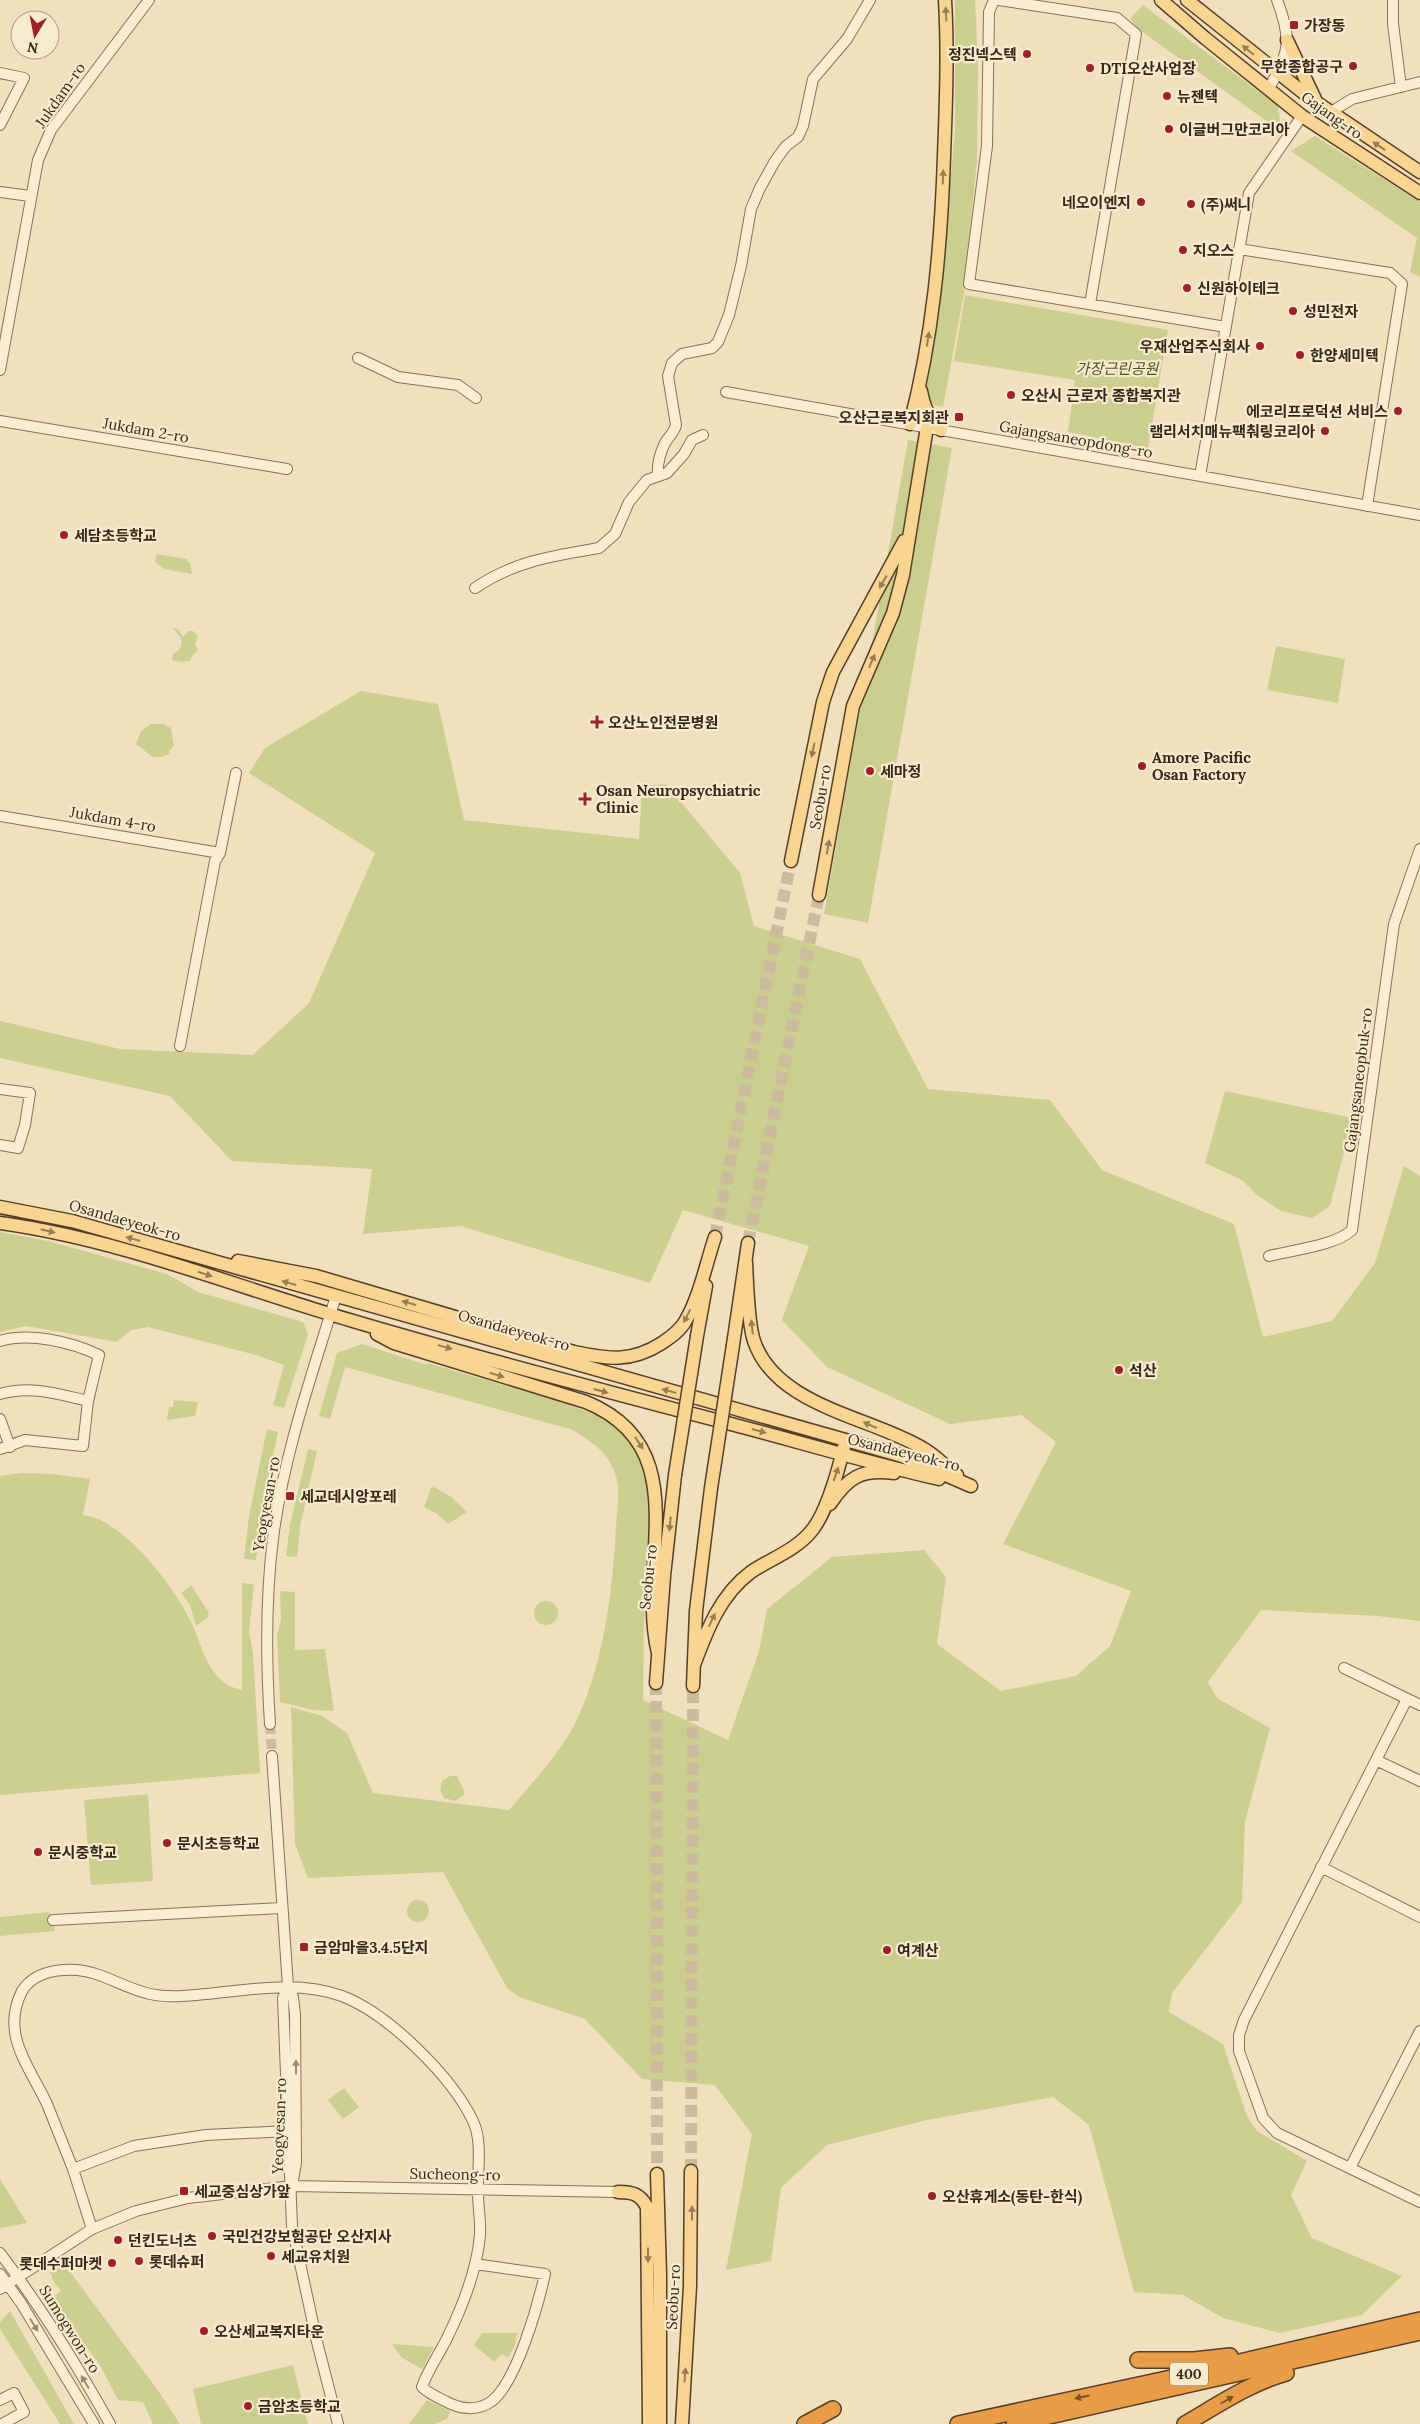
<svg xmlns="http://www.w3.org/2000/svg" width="1420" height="2424" font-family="Lora,'Noto Sans KR',serif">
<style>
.green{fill:#cacf90}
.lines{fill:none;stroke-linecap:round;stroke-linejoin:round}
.minor-tunnel{stroke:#ccbb9d;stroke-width:10;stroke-dasharray:10 5;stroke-linecap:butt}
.major-tunnel{stroke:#ccbb9d;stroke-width:12;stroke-dasharray:12 6;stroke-linecap:butt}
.minor-casing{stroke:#8a7055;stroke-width:12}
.major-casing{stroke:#573e2a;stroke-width:15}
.highway-casing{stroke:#573e2a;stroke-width:18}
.minor{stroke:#fbedd1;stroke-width:10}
.major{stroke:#f8d591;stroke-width:12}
.highway{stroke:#e89c46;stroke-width:15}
.major-bridge-casing{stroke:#573e2a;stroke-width:15;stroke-linecap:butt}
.major-bridge{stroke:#f8d591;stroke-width:12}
.oneway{fill:#987e56}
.oneway2{fill:#9a8a76}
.oneway3{fill:#7e562c}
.poi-dot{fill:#9d2125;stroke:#f8eacd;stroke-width:2}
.labels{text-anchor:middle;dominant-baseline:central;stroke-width:4.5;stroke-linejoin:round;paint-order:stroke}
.shield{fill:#f8eacd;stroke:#726250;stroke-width:1}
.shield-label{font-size:14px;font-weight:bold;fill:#38281b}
.poi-label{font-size:15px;font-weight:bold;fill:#38281b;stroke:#f8eacd;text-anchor:start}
.street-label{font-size:15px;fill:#38281b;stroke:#f8eacd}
.park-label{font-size:15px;font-style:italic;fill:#4a5620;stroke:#f8eacd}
</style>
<rect width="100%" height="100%" fill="#f1e0bd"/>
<path class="green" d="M 955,0 L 975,0 L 978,68 L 977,160 L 964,293 L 943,407 L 934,405 L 925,392 L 946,231 L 955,129 Z
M 1143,5 L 1278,106 L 1281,126 L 1276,128 L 1137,28 L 1130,19 Z
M 1315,136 L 1420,202 L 1420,277 L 1410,272 L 1417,238 L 1291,151 Z
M 965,295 L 1168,330 L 1148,448 L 1068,432 L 1075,380 L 954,361 Z
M 908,440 L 952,448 L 868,923 L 824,914 Z
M 157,554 L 186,559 L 190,563 L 192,574 L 164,569 L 155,562 Z
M 173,627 L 179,630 L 183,637 L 189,631 L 193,631 L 198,636 L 195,644 L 198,650 L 192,656 L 190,661 L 181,662 L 172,660 L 173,654 L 179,650 C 186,638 177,635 173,627 Z
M 1276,646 L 1345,659 L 1338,703 L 1267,690 Z
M 361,691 L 438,704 L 464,820 L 639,839 L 642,786 L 666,784 L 740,873 L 754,926 L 860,959 L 928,1089 L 1050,1100 L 1102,1170 L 1234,1224 L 1263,1337 L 1332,1321 L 1375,1263 L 1404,1166 L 1420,1176 L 1420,1621 L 1378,1616 L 1261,1610 L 1208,1682 L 1217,1698 L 1270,1728 L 1245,1822 L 1242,1902 L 1172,1993 L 1169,2012 L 1223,2044 L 1247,2116 L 1257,2131 L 1307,2161 L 1291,2195 L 1312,2238 L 1402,2276 L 1362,2315 L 1280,2333 L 1223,2318 L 1183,2295 L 1134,2292 L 1089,2125 L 1053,2097 L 927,2120 L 827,2145 L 781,2188 L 771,2261 L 726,2270 L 752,2134 L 715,2085 L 642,2079 L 585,2019 L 519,1997 L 507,1988 L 443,1872 L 308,1878 L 295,1844 L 291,1707 L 322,1716 L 347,1733 L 373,1793 L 509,1810 C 531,1784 555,1759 572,1729 C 603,1673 613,1589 616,1526 C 617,1511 620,1495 617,1480 C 611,1454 592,1441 570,1429 L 345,1367 L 330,1419 L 319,1416 L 337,1353 L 362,1344 L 427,1365 L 428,1363 L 558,1401 L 600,1416 L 614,1425 L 629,1440 L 640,1456 L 647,1471 L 652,1508 L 644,1618 L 643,1700 L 728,1740 L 759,1651 L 767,1609 L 832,1557 L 924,1550 L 946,1577 L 937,1644 L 1001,1691 L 1076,1676 L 1110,1646 L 1131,1591 L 1003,1544 L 1056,1442 L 1021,1415 L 950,1424 L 827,1367 L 782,1320 L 809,1246 L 683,1210 L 650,1283 L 460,1226 L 363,1234 L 372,1169 L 232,1161 L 170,1096 L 0,1058 L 0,1021 L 120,1049 L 253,1055 L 309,1003 L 375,853 L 249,773 L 265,748 Z
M 151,724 L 163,724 L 171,728 L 174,746 L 169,751 L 169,754 C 152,762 150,754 136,744 L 141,731 Z
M 1225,1091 L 1348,1117 L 1351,1125 L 1330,1206 L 1312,1218 L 1281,1211 L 1257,1195 L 1242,1180 L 1205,1163 Z
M 0,1232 L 48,1241 L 167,1274 L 198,1292 L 303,1322 L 308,1335 L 284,1408 L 273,1405 L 284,1365 L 256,1355 L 148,1327 L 131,1330 L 117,1342 L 26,1326 L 0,1332 Z
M 174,1400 L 198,1402 L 195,1416 L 167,1420 L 169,1407 L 173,1407 Z
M 267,1429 L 278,1432 L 263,1504 L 256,1560 L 244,1559 L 249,1516 Z
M 308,1449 L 317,1451 L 300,1527 L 297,1557 L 286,1556 L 290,1525 Z
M 22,1473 L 52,1474 L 90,1479 L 83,1515 C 122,1519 171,1583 188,1616 C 203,1643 206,1683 242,1690 L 242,1583 L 254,1584 L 249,1632 L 253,1653 L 260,1773 L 0,1795 L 0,1476 Z
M 434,1487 L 450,1496 L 467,1512 L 448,1524 L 437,1514 L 424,1507 L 431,1488 Z
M 191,1585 L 209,1613 L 207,1618 L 196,1626 L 190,1605 L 181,1593 Z
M 280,1591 L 295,1592 L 295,1650 L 325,1649 L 334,1711 L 313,1710 L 280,1702 L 277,1635 L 281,1620 Z
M534 1613a12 12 0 1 1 24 0a12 12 0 1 1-24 0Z
M 450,1776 L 457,1776 L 465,1792 L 463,1796 L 455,1801 L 444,1798 L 440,1790 L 442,1781 Z
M 148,1794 L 153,1881 L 91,1885 L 84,1800 Z
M407 1911a11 11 0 1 1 22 0a11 11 0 1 1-22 0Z
M 50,1912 L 55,1931 L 0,1936 L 0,1917 Z
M 344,2088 L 359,2107 L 343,2119 L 328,2100 Z
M 0,2179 L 24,2218 L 27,2223 L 0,2228 Z
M 65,2265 L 157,2389 L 180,2424 L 153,2424 L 143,2402 L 118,2400 L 100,2365 L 50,2299 L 61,2291 L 54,2282 L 50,2272 Z
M 10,2311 L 74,2424 L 60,2424 L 0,2329 L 0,2322 Z
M 482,2333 L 517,2333 L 515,2345 L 508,2358 L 502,2354 L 494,2362 L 474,2345 Z
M 392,2344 L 434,2347 L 422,2369 L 402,2358 Z
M 293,2365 L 308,2424 L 201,2424 L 193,2389 Z
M 427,2400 L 450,2411 L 447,2419 L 435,2424 L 409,2424 Z"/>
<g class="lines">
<path class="minor-tunnel" d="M 270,1724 L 272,1756"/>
<path class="major-tunnel" d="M 715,1237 L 791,861
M 748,1243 L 819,895
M 656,1683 L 657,2174
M 691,2171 L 693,1686"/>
<defs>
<path id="minor" d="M 994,0 L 989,12 L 987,146 L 969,284 L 1226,327
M 999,0 L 1117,18 L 1136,34 L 1090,304
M 1393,0 L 1393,24 L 1401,87
M 0,73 L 24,78 L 0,125
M 1269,88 C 1290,52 1292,40 1277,0
M 1331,112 L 1352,99 L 1420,82
M 0,192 L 30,196
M 1239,249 L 1390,273 L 1402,284 L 1367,506
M 358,358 L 398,377 L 458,385 L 476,398
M 0,370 L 38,160 L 51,130 L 149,0
M 726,392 L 1420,515
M 0,421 L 287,469
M 658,476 C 657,465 660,453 665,443 C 669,436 674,433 676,425 L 668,376 L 672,363 L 682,354 L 712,348 L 718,342 L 729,315 L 741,266 L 751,209 L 760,188 L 775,161 L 786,146 L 798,137 L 803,126 L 813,79 L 847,39 L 870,0
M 1200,476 L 1249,193 L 1302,116
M 475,588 C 515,561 552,556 599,548 L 615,534 L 629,502 L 647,480 L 667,473 L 684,454 L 692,440 L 703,435
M 0,816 L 220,853
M 180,1046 L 215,861 L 220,853 L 236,773
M 0,1089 L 30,1093 L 25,1125 L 18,1148 L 0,1145
M 1269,1256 C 1292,1250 1335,1246 1352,1230 L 1394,924 L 1420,849
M 0,1341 C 30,1332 71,1342 99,1355 L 88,1401 L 83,1446 L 25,1440 L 0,1449
M 0,1394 C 30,1385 58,1394 88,1401
M 0,1419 L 10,1447
M 1344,1668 L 1420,1705
M 1407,1699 L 1244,2020 L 1239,2035 L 1239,2051 L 1263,2118 L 1277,2133 L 1420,2202
M 270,1724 C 266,1661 265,1601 273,1539 C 283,1456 312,1375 336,1296
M 272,1756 L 288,1986 L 293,1997 L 295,2014 L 296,2163 L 293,2180
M 1376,1760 L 1420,1781
M 1321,1867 L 1420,1917
M 53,1920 L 281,1908
M 288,1986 L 283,1998 L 292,2226 L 317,2342 L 338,2424
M 1350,2168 L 1420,2031
M 73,2169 C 64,2147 56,2126 47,2104 C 30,2067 0,2035 22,1991 C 37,1967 75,1966 99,1975 C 116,1981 132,1990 150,1994 C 168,1998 187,1996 205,1994 C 250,1990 298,1980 342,1996 C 389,2014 452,2077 473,2121 C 482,2140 478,2165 478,2185 C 477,2202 481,2218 480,2235 C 477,2269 464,2303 449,2334 C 441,2352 428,2369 422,2387 C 428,2393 437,2397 445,2401 C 459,2409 477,2412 492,2401 C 517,2381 538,2305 545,2274 L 475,2264
M 92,2229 L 73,2169 L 134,2146 L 206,2135 L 288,2131
M 0,2253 C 41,2307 77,2365 110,2424
M 0,2274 L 21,2303 L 94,2424
M 0,2289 L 92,2229 L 136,2211 L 188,2198 L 292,2186 L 618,2192
M 0,2400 L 14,2393 L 24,2412 L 2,2424"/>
<path id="major" d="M 1161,0 L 1205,38 L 1302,116 L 1420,193
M 1187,0 L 1310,98 L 1420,172
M 1287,40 L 1315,99
M 921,391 C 924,408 929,417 941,430
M 910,424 C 933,337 941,247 944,156 C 946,104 948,52 945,0
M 791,861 L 823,702 L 833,672 L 904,541
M 819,895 L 853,706 L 893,613 L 903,575 L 927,427
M 0,1207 L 72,1221 L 902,1456 L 971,1486
M 0,1223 C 122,1240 236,1287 353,1321 C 478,1358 604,1391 731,1424 C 800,1442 869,1463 939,1479
M 238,1261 L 316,1276 L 574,1352 C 608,1359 631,1363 662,1343 C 671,1337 681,1330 686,1320 C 700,1295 706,1264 715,1237
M 746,1262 C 747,1282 748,1324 754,1341 C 776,1407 872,1417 924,1449 C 936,1456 946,1467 957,1475
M 377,1334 L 394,1343 L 586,1402 C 698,1448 636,1562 658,1653
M 697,1336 L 706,1286
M 733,1345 L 748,1243
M 830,1504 C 848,1477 861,1469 894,1473
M 694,1665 C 707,1630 720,1595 751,1572 C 772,1558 797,1550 813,1529 C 828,1509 838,1471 844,1447
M 656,1683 L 664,1576 L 675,1475
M 693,1686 L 696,1611 L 711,1488
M 657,2174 L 660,2274 L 660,2424
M 618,2192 C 633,2192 640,2194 647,2207 L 649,2424
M 682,2424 L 690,2286 L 691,2171"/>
<path id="highway" d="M 1138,2360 L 1194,2360 L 1230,2356
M 805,2424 L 833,2409
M 958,2424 L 1162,2380 L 1420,2320
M 1014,2424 L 1420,2332
M 1185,2424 C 1218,2405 1250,2383 1286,2373"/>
</defs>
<use href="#minor" class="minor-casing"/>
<use href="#major" class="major-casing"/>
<use href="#highway" class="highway-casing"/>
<use href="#minor" class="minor"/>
<use href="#major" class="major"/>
<use href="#highway" class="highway"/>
<defs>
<path id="major-bridge" d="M 675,1475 L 697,1336
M 711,1488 L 733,1345"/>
</defs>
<use href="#major-bridge" class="major-bridge-casing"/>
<use href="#major-bridge" class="major-bridge"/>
</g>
<defs><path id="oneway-solid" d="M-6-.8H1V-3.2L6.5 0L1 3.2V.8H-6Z" transform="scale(1.25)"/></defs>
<g class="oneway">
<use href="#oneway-solid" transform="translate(946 14) rotate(-93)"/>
<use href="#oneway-solid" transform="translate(1248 50) rotate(-141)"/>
<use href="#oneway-solid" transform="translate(1379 146) rotate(-146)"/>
<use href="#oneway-solid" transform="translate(943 177) rotate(-88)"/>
<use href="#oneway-solid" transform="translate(928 339) rotate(-81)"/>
<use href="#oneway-solid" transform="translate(883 582) rotate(120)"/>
<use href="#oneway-solid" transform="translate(872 661) rotate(-67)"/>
<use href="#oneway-solid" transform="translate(813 750) rotate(102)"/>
<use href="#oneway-solid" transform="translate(828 847) rotate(-80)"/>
<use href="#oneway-solid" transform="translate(48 1231) rotate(13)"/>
<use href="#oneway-solid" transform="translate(133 1239) rotate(-164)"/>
<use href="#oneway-solid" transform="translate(205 1274) rotate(18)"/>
<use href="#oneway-solid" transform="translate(289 1283) rotate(-164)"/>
<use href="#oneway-solid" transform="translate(409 1303) rotate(-164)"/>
<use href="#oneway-solid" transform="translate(687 1316) rotate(117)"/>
<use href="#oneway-solid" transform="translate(752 1327) rotate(-97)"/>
<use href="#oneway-solid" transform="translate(445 1347) rotate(16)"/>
<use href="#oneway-solid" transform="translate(497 1375) rotate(17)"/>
<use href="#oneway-solid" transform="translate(601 1391) rotate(15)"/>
<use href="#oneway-solid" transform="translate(669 1391) rotate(-164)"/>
<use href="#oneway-solid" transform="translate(870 1425) rotate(-156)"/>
<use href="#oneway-solid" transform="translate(759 1431) rotate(15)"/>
<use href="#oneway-solid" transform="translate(639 1443) rotate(57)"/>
<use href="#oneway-solid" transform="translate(836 1474) rotate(-71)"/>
<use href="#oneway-solid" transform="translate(670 1524) rotate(96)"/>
<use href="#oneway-solid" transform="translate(712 1620) rotate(-65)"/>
<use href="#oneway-solid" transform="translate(692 2213) rotate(-90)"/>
<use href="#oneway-solid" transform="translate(648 2255) rotate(90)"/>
<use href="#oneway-solid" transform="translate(685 2375) rotate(-86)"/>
</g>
<g class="oneway2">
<use href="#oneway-solid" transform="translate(296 2067) rotate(-90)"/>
<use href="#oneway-solid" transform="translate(34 2325) rotate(58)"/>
<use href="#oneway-solid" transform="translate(85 2382) rotate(-121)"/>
</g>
<g class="oneway3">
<use href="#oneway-solid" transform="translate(1082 2397) rotate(168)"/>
<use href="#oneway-solid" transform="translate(1227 2400) rotate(-30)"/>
</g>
<g class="poi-dot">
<rect x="1289" y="20" width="10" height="10" rx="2.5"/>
<circle cx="1027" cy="54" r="5"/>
<circle cx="1353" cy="66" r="5"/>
<circle cx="1090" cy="68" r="5"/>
<circle cx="1167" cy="96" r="5"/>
<circle cx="1169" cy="129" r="5"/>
<circle cx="1141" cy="202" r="5"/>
<circle cx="1191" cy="204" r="5"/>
<circle cx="1183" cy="250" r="5"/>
<circle cx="1187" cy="288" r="5"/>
<circle cx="1293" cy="311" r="5"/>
<circle cx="1260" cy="346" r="5"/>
<circle cx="1300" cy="355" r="5"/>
<circle cx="1011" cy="395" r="5"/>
<circle cx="1398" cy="411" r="5"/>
<rect x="954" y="412" width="10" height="10" rx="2.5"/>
<circle cx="1325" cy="431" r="5"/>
<circle cx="64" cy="535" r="5"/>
<path d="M594.5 714.5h5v5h5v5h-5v5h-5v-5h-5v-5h5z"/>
<circle cx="1142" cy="766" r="5"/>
<circle cx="870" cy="771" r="5"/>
<path d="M582.5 791.5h5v5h5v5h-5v5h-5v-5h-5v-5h5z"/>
<circle cx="1119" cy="1370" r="5"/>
<rect x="285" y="1491" width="10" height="10" rx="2.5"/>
<circle cx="167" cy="1843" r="5"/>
<circle cx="38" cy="1852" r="5"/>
<rect x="299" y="1942" width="10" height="10" rx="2.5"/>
<circle cx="887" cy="1950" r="5"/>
<rect x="179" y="2186" width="10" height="10" rx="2.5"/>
<circle cx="932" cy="2196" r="5"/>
<circle cx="212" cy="2236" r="5"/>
<circle cx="118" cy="2240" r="5"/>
<circle cx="271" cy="2256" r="5"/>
<circle cx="139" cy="2261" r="5"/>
<circle cx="112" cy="2263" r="5"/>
<circle cx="204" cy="2331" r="5"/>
<circle cx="248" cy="2406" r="5"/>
</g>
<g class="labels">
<rect class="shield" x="1170" y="2362.5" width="38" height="23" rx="4"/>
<g class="shield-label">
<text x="1189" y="2374">400</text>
</g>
<g class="poi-label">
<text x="1304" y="25">가장동</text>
<text x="1017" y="54" text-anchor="end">정진넥스텍</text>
<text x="1343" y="66" text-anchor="end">무한종합공구</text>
<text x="1100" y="68">DTI오산사업장</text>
<text x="1177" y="96">뉴젠텍</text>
<text x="1179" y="129">이글버그만코리아</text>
<text x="1131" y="202" text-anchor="end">네오이엔지</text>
<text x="1201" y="204">(주)써니</text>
<text x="1193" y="250">지오스</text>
<text x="1197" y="288">신원하이테크</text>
<text x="1303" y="311">성민전자</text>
<text x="1250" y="346" text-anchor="end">우재산업주식회사</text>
<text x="1310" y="355">한양세미텍</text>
<text x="1021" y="395">오산시 근로자 종합복지관</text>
<text x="1388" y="411" text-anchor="end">에코리프로덕션 서비스</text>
<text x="949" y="417" text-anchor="end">오산근로복지회관</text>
<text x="1315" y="431" text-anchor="end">램리서치매뉴팩춰링코리아</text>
<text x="74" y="535">세담초등학교</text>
<text x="608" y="722">오산노인전문병원</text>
<text x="1152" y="757">Amore Pacific<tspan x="1152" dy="17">Osan Factory</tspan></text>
<text x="880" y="771">세마정</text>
<text x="596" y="790">Osan Neuropsychiatric<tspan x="596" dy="17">Clinic</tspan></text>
<text x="1129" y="1370">석산</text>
<text x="300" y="1496">세교데시앙포레</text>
<text x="177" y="1843">문시초등학교</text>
<text x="48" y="1852">문시중학교</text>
<text x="314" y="1947">금암마을3.4.5단지</text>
<text x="897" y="1950">여계산</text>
<text x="194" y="2191">세교중심상가앞</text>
<text x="942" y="2196">오산휴게소(동탄-한식)</text>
<text x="222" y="2236">국민건강보험공단 오산지사</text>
<text x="128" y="2240">던킨도너츠</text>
<text x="281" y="2256">세교유치원</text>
<text x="149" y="2261">롯데슈퍼</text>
<text x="102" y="2263" text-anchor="end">롯데수퍼마켓</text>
<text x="214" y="2331">오산세교복지타운</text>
<text x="258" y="2406">금암초등학교</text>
</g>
<g class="street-label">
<text transform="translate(60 95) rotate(-55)">Jukdam-ro</text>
<text transform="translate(1332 115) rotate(35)">Gajang-ro</text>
<text transform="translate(146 430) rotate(10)">Jukdam 2-ro</text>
<text transform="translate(1076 439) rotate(10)">Gajangsaneopdong-ro</text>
<text transform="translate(820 797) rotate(-80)">Seobu-ro</text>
<text transform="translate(113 819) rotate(10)">Jukdam 4-ro</text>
<text transform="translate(1358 1080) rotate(-83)">Gajangsaneopbuk-ro</text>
<text transform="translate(125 1220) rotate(16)">Osandaeyeok-ro</text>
<text transform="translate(514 1330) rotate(16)">Osandaeyeok-ro</text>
<text transform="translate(904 1452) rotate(14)">Osandaeyeok-ro</text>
<text transform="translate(266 1504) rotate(-80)">Yeogyesan-ro</text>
<text transform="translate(648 1577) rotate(-84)">Seobu-ro</text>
<text transform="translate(279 2126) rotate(-88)">Yeogyesan-ro</text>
<text transform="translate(455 2174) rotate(1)">Sucheong-ro</text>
<text transform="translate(673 2297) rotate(-87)">Seobu-ro</text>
<text transform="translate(70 2329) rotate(58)">Sumogwon-ro</text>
</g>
<g class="park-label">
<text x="1117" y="368">가장근린공원</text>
</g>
</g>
<g transform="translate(35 35) rotate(190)"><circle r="24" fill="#f8eacd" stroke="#ab9c86"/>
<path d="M0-4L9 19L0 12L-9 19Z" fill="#9d2125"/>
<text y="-8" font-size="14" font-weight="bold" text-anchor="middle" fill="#38281b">N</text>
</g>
</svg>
